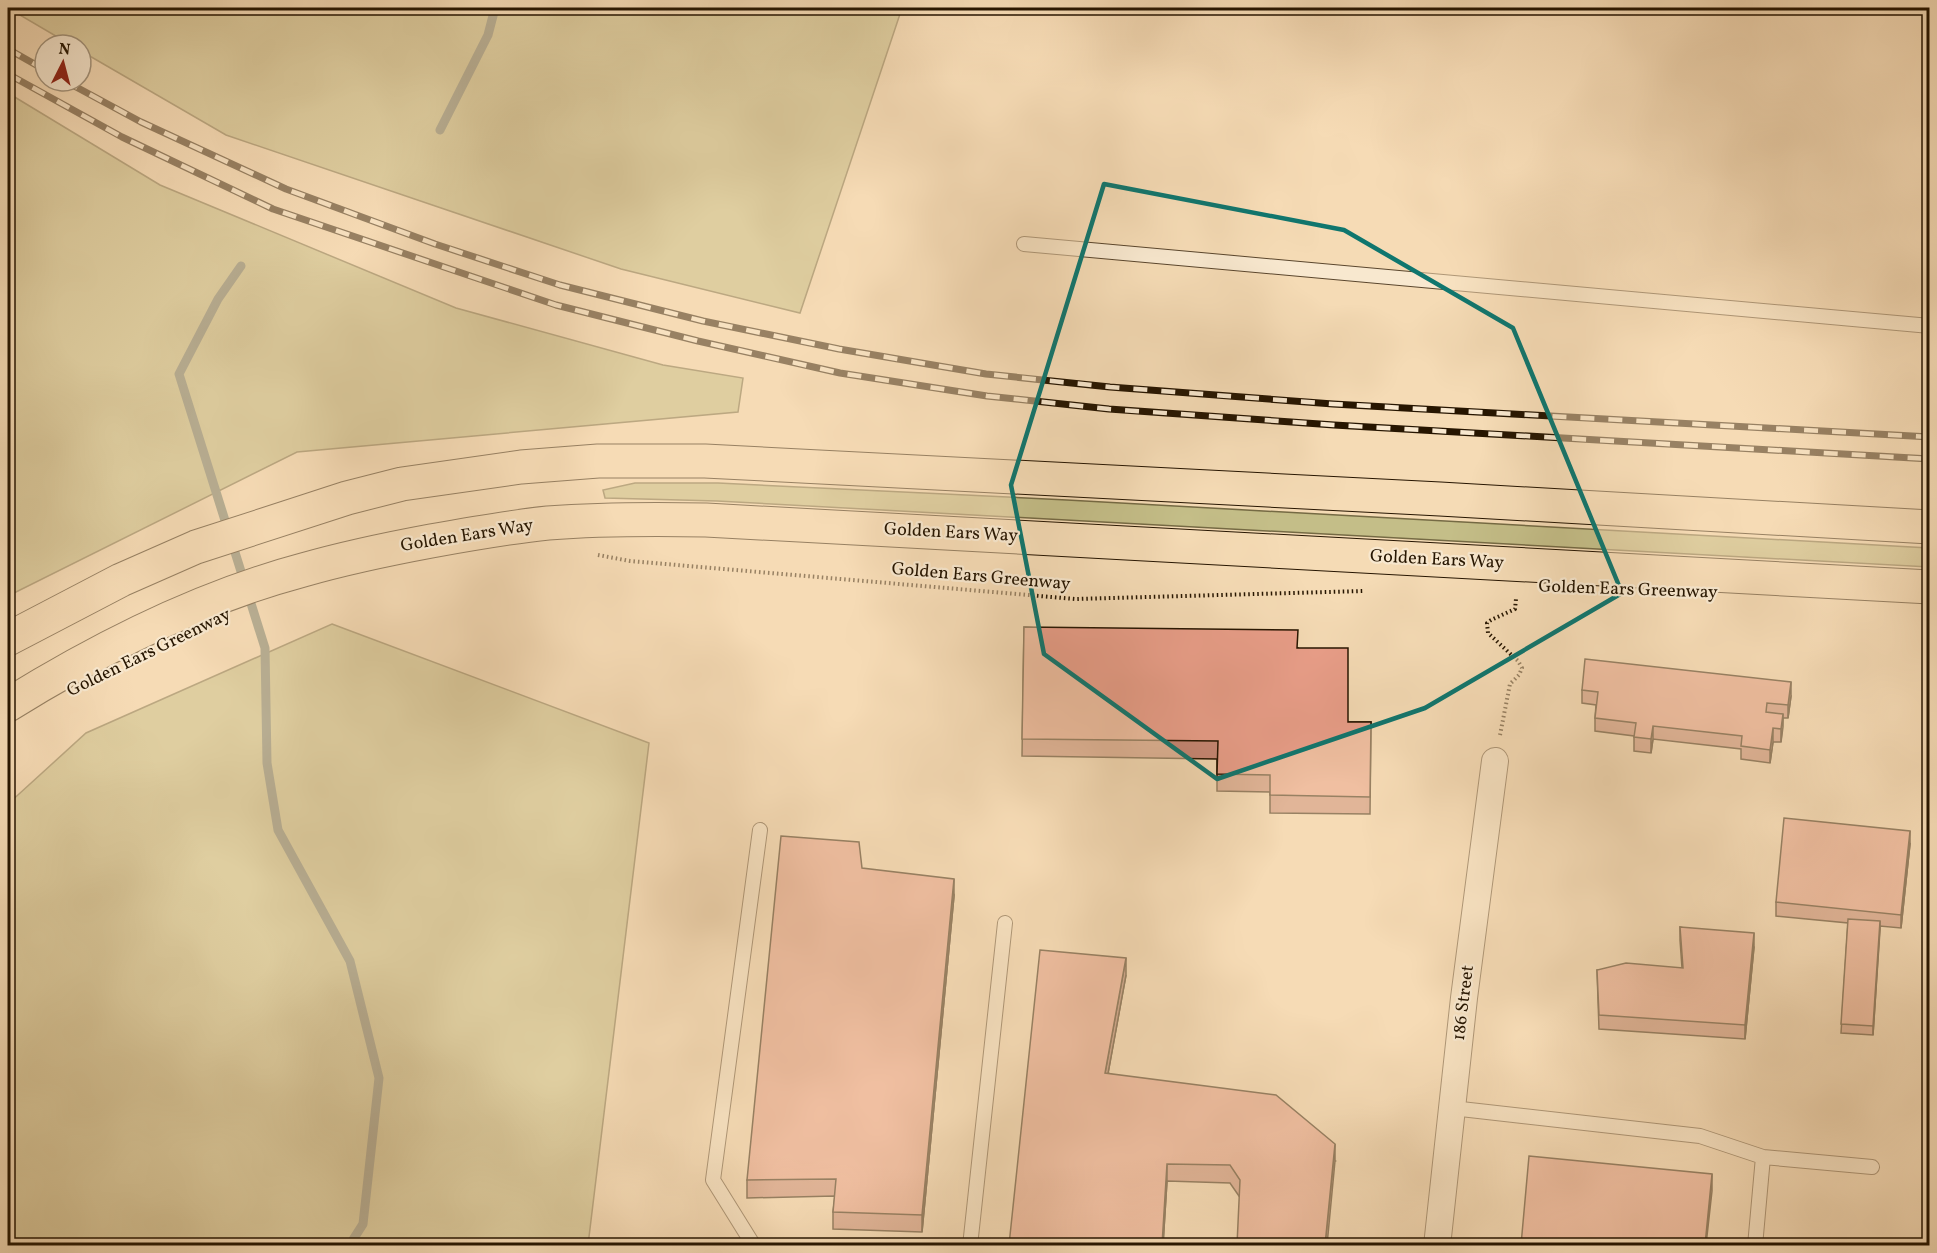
<svg xmlns="http://www.w3.org/2000/svg" width="1937" height="1253" font-family="Vollkorn,serif">
<style>
.green{fill:#c4be88;stroke:#756a44;stroke-width:1.5}
.lines{fill:none;stroke-linecap:round;stroke-linejoin:round}
.stream{stroke:#6d796a;stroke-width:9}
.lane-casing{stroke:#5a462d;stroke-width:16}
.street-casing{stroke:#5a462d;stroke-width:28}
.primary-casing{stroke:#261500;stroke-width:35}
.path{stroke:#261500;stroke-width:4;stroke-dasharray:1.5 3;stroke-linecap:butt}
.lane{stroke:#f8e8cf;stroke-width:14}
.street{stroke:#f8e8cf;stroke-width:26}
.primary{stroke:#f5dbb5;stroke-width:33}
.rail-casing{stroke:#261500;stroke-width:7}
.rail{stroke:#f8e8cf;stroke-width:4.5;stroke-dasharray:14;stroke-linecap:butt}
.wall{fill:#c88876;stroke:#261500;stroke-width:1.5}
.shaded-wall{fill:#a36f60;stroke:#261500;stroke-width:1.5}
.building{fill:#e99e89;stroke:#261500;stroke-width:1.5}
.marked{fill:none;stroke:#0f766e;stroke-width:4.5;stroke-linejoin:round}
.labels{text-anchor:middle;dominant-baseline:central;stroke-width:4.5;stroke-linejoin:round;paint-order:stroke}
.street-label{font-size:18px;fill:#261500;stroke:#f8e8cf}
</style>
<rect width="100%" height="100%" fill="#f5dbb5"/>
<filter id="stains"><feTurbulence type="fractalNoise" baseFrequency=".00333" numOctaves="4"/><feColorMatrix values="0 0 0 0 .2 0 0 0 0 .09 0 0 0 0 .02 0 0 0 .5 -.17"/></filter>
<radialGradient id="worn" r=".72"><stop offset=".6" stop-color="#630" stop-opacity="0"/><stop offset="1" stop-color="#630" stop-opacity=".3"/></radialGradient>
<path class="green" d="M 8,8 L 902,8 L 800,313 L 621,269 L 226,135 L 81,51 L 81,45 L 71,45 Z
M 8,93 L 160,185 L 456,308 L 663,365 L 743,378 L 738,412 L 297,452 L 8,596 Z
M 635,483 L 718,483 L 1067,500 L 1929,548 L 1929,567 L 717,501 L 605,498 L 603,490 Z
M 332,624 L 649,743 L 588,1245 L 8,1245 L 8,804 L 86,733 Z"/>
<g class="lines">
<path class="stream" d="M 440,130 L 488,35 L 495,8
M 241,266 L 218,299 L 179,374 L 244,581
M 248,594 L 265,648 L 267,763 L 278,830 L 350,961 L 379,1078 L 363,1224 L 349,1246"/>
<defs>
<path id="lane" d="M 1024,244 L 1930,326
M 1452,1108 L 1700,1136 L 1763,1157 L 1872,1167
M 754,1246 L 713,1180 L 760,830
M 970,1246 L 1005,923
M 1755,1246 L 1763,1157"/>
<path id="street" d="M 1437,1246 L 1464,998 L 1495,761"/>
<path id="primary" d="M 8,639 L 121,580 L 196,547 L 347,498 L 402,484 L 521,467 L 598,461 L 705,461 L 1440,499 L 1930,527
M 8,705 C 100,648 198,598 303,570 C 345,558 388,549 431,541 C 470,534 509,527 548,523 C 601,519 653,519 706,520 L 1930,587"/>
</defs>
<use href="#lane" class="lane-casing"/>
<use href="#street" class="street-casing"/>
<use href="#primary" class="primary-casing"/>
<path class="path" d="M 598,555 L 630,561 L 1075,599 L 1365,591
M 1500,735 L 1510,684 L 1519,675 L 1522,668 L 1518,661 L 1488,633 L 1487,623 L 1491,620 L 1515,609 L 1516,599"/>
<use href="#lane" class="lane"/>
<use href="#street" class="street"/>
<use href="#primary" class="primary"/>
<defs>
<path id="rail" d="M 8,49 L 45,70
M 8,74 L 122,137 L 273,209 L 556,305 L 698,341 L 840,373 L 987,396 L 1109,409 L 1334,425 L 1930,459
M 65,81 L 141,122 L 286,189 L 435,244 L 560,285 L 703,321 L 839,349 L 986,374 L 1110,387 L 1333,404 L 1930,437"/>
</defs>
<use href="#rail" class="rail-casing"/>
<use href="#rail" class="rail"/>
</g>
<path class="wall" d="M 1024,627 L 1298,648 L 1348,722 L 1371,722 L 1370,814 L 1270,813 L 1270,792 L 1217,791 L 1217,759 L 1022,756 Z
M 1582,690 L 1791,696 L 1788,718 L 1783,718 L 1781,742 L 1773,742 L 1770,763 L 1741,759 L 1741,749 L 1653,739 L 1651,753 L 1634,751 L 1634,736 L 1595,731 L 1595,718 L 1596,705 L 1582,703 Z
M 1910,844 L 1901,928 L 1880,926 L 1873,1035 L 1841,1033 L 1848,923 L 1776,916 L 1776,902 Z
M 954,896 L 922,1232 L 833,1229 L 833,1212 L 835,1196 L 747,1198 L 747,1180 Z
M 1680,927 L 1754,947 L 1745,1039 L 1599,1029 L 1597,970 L 1682,968 L 1680,940 Z
M 1126,975 L 1108,1073 L 1335,1161 L 1239,1196 L 1230,1183 L 1167,1181 L 1163,1245 L 1009,1245 Z"/>
<path class="shaded-wall" d="M 1791,682 L 1791,696 L 1788,718 L 1788,705 Z
M 1783,714 L 1783,727 L 1781,742 L 1781,729 Z
M 1653,726 L 1653,739 L 1651,753 L 1651,739 Z
M 1773,728 L 1773,742 L 1770,763 L 1770,750 Z
M 1910,831 L 1910,844 L 1901,928 L 1901,915 Z
M 954,879 L 954,896 L 922,1232 L 922,1215 Z
M 1880,921 L 1880,930 L 1873,1035 L 1873,1026 Z
M 1754,933 L 1754,947 L 1745,1039 L 1745,1025 Z
M 1126,958 L 1126,975 L 1105,1090 L 1105,1073 Z
M 1335,1144 L 1335,1161 L 1327,1245 L 1325,1245 Z
M 1167,1164 L 1167,1181 L 1163,1245 L 1162,1245 Z
M 1712,1174 L 1712,1191 L 1706,1245 L 1705,1245 Z"/>
<path class="building" d="M 1024,627 L 1298,630 L 1297,648 L 1348,648 L 1348,722 L 1371,722 L 1370,797 L 1270,795 L 1270,775 L 1217,774 L 1218,741 L 1022,739 Z
M 1585,659 L 1791,682 L 1788,705 L 1767,703 L 1766,712 L 1783,714 L 1781,729 L 1773,728 L 1770,750 L 1741,746 L 1742,736 L 1653,726 L 1651,739 L 1634,737 L 1636,723 L 1595,718 L 1598,692 L 1582,690 Z
M 1784,818 L 1910,831 L 1901,915 L 1776,902 Z
M 781,836 L 859,842 L 862,868 L 954,879 L 922,1215 L 833,1212 L 836,1179 L 747,1180 Z
M 1848,919 L 1880,921 L 1873,1026 L 1841,1024 Z
M 1680,927 L 1754,933 L 1745,1025 L 1599,1015 L 1597,970 L 1626,963 L 1683,968 Z
M 1040,950 L 1126,958 L 1105,1073 L 1276,1095 L 1335,1144 L 1325,1245 L 1237,1245 L 1240,1180 L 1230,1165 L 1167,1164 L 1162,1245 L 1009,1245 Z
M 1529,1156 L 1712,1174 L 1705,1245 L 1521,1245 Z"/>
<path d="M0 0H1937V1253H0ZM 1104,184 L 1344,230 L 1513,328 L 1622,593 L 1425,708 L 1217,779 L 1044,654 L 1011,485 Z" fill="#f5dbb5" fill-opacity=".55" fill-rule="evenodd"/>
<path class="marked" d="M 1104,184 L 1344,230 L 1513,328 L 1622,593 L 1425,708 L 1217,779 L 1044,654 L 1011,485 Z"/>
<g class="labels">
<g class="street-label">
<text transform="translate(951 533) rotate(3)">Golden Ears Way</text>
<text transform="translate(467 536) rotate(-9)">Golden Ears Way</text>
<text transform="translate(1437 560) rotate(3)">Golden Ears Way</text>
<text transform="translate(981 577) rotate(5)">Golden Ears Greenway</text>
<text transform="translate(1628 590) rotate(2)">Golden Ears Greenway</text>
<text transform="translate(149 653) rotate(-26)">Golden Ears Greenway</text>
<text transform="translate(1464 1003) rotate(-83)">186 Street</text>
</g>
</g>
<rect width="1937" height="1253" fill="none" stroke="#f5dbb5" stroke-width="30"/>
<rect x="9" y="9" width="1919" height="1235" fill="none" stroke="#261500" stroke-width="3"/>
<rect x="15" y="15" width="1907" height="1223" fill="none" stroke="#261500" stroke-width="1.5"/>
<g transform="translate(63 63) rotate(6)"><circle r="28" fill="#f8e8cf" stroke="#a4947c" stroke-width="1.5"/>
<path d="M0-4.5L10 22L0 15L-10 22Z" fill="#8f2418"/>
<text y="-9" font-size="16" font-weight="bold" text-anchor="middle" fill="#261500">N</text>
</g>
<rect width="100%" height="100%" filter="url(#stains)"/>
<rect width="100%" height="100%" fill="url(#worn)"/>
</svg>
